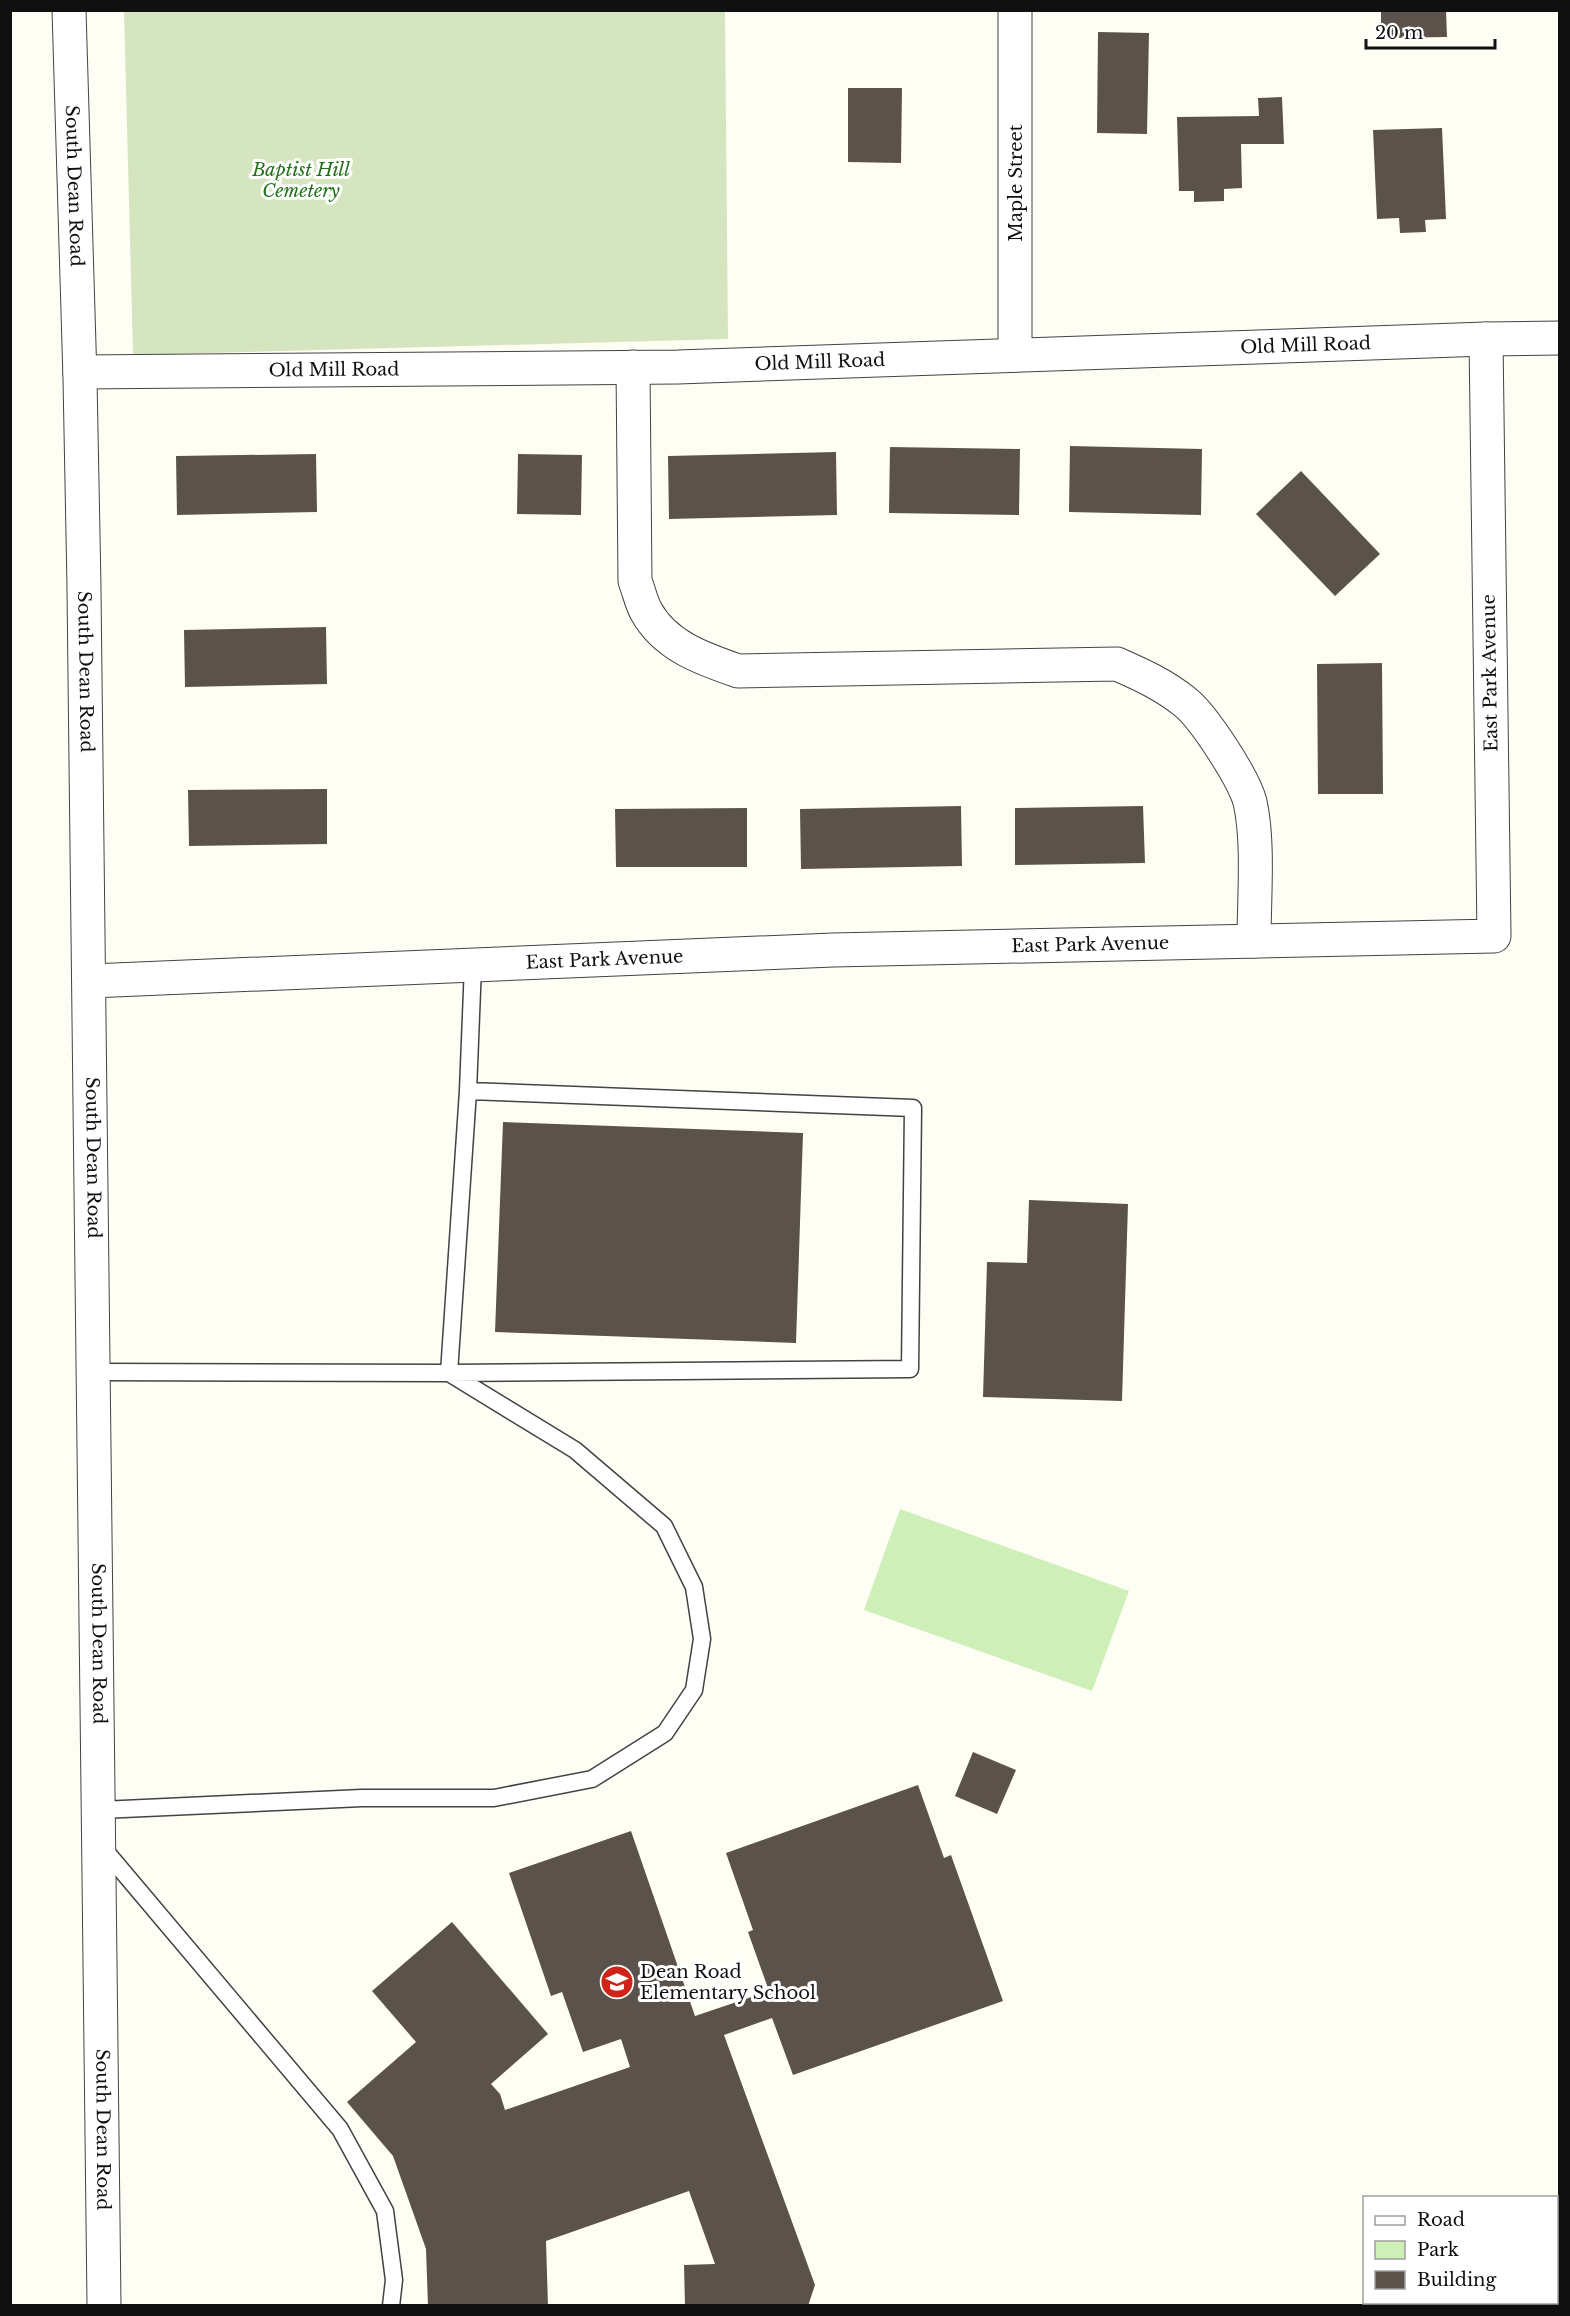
<svg xmlns="http://www.w3.org/2000/svg" width="1570" height="2316" font-family="'Libre Baskerville',serif">
<style>
.green{fill:#ceefb8}
.cemetery{fill:#d5e5c0}
.building{fill:#5b534b}
.lines{fill:none;stroke-linecap:round;stroke-linejoin:round}
.service-casing{stroke:#434343;stroke-width:19}
.minor-casing{stroke:#434343;stroke-width:35}
.tertiary-casing{stroke:#434343;stroke-width:35}
.service{stroke:#fff;stroke-width:16}
.minor{stroke:#fff;stroke-width:33}
.tertiary{stroke:#fff;stroke-width:33}
.labels{text-anchor:middle;dominant-baseline:central;stroke-width:6;stroke-linejoin:round;paint-order:stroke}
.park-label{font-size:18px;font-style:italic;fill:#217118;stroke:#fff}
.street-label{font-size:18px;fill:#101010;stroke:#fff}
.poi-label{font-size:18px;fill:#101010;stroke:#fff;text-anchor:start}
</style>
<rect width="100%" height="100%" fill="#fffef4"/>
<path class="green" d="M 900,1509 L 1129,1591 L 1092,1691 L 864,1610 Z"/>
<path class="cemetery" d="M 124,11 L 725,11 L 728,339 L 133,355 Z"/>
<path class="building" d="M 1381,10 L 1446,10 L 1447,37 L 1381,38 Z
M 1098,32 L 1149,33 L 1147,134 L 1097,133 Z
M 848,88 L 902,88 L 901,163 L 848,162 Z
M 1282,97 L 1284,144 L 1241,144 L 1242,188 L 1224,189 L 1224,201 L 1194,202 L 1194,191 L 1179,191 L 1177,117 L 1259,116 L 1258,98 Z
M 1442,128 L 1446,219 L 1425,220 L 1426,232 L 1400,233 L 1399,218 L 1377,219 L 1373,130 Z
M 1070,446 L 1202,449 L 1201,515 L 1069,512 Z
M 890,447 L 1020,449 L 1019,515 L 889,513 Z
M 836,452 L 837,515 L 669,519 L 668,456 Z
M 316,454 L 317,512 L 177,515 L 176,456 Z
M 518,454 L 582,455 L 581,515 L 517,514 Z
M 1301,471 L 1380,554 L 1335,596 L 1256,514 Z
M 326,627 L 327,684 L 185,687 L 184,630 Z
M 1382,663 L 1383,794 L 1318,794 L 1317,664 Z
M 327,789 L 327,844 L 189,846 L 188,790 Z
M 961,806 L 962,866 L 801,869 L 800,809 Z
M 1143,806 L 1145,863 L 1015,865 L 1015,808 Z
M 747,808 L 747,867 L 616,867 L 615,809 Z
M 503,1122 L 803,1133 L 796,1343 L 495,1332 Z
M 1029,1200 L 1128,1204 L 1122,1401 L 983,1397 L 987,1262 L 1027,1263 Z
M 973,1752 L 1016,1770 L 997,1814 L 955,1796 Z
M 918,1785 L 944,1858 L 951,1855 L 1003,2001 L 793,2075 L 772,2018 L 724,2035 L 815,2285 L 808,2306 L 685,2306 L 684,2265 L 715,2264 L 689,2191 L 546,2241 L 548,2306 L 428,2306 L 426,2249 L 393,2156 L 347,2102 L 416,2042 L 372,1991 L 452,1922 L 548,2034 L 491,2084 L 500,2094 L 505,2110 L 630,2067 L 621,2039 L 583,2052 L 562,1992 L 551,1996 L 509,1873 L 631,1831 L 695,2016 L 769,1991 L 748,1932 L 753,1930 L 726,1853 Z"/>
<g class="lines">
<defs>
<path id="service" d="M 468,1091 L 913,1108 L 910,1369 L 449,1373 L 468,1091 L 473,965
M 96,1372 L 449,1373 L 575,1450 L 664,1526 L 694,1587 L 702,1639 L 694,1690 L 665,1733 L 592,1779 L 494,1798 L 362,1798 L 101,1810
M 102,1847 L 340,2129 L 385,2211 L 394,2280 L 391,2306"/>
<g id="minor">
<path d="M 1015,355 L 1015,10"/>
<path d="M 633,367 L 635,581 C 639,591 641,602 646,611 C 665,646 703,659 738,671 L 1117,664 C 1142,675 1164,685 1185,702 C 1204,717 1244,779 1250,802 C 1259,842 1254,899 1254,941"/>
<path id="s1" d="M 80,372 L 678,367 L 1486,339 L 1560,338"/>
<path id="s2" d="M 91,981 L 833,950 L 1494,936 L 1486,339"/>
</g>
<g id="tertiary">
<path id="s3" d="M 69,10 C 72,133 77,256 80,379 C 93,1021 100,1663 104,2306"/>
</g>
</defs>
<use href="#service" class="service-casing"/>
<use href="#minor" class="minor-casing"/>
<use href="#tertiary" class="tertiary-casing"/>
<use href="#service" class="service"/>
<use href="#minor" class="minor"/>
<use href="#tertiary" class="tertiary"/>
</g>
<defs>
<symbol id="school-disc" viewBox="-11 -11 22 22"><circle r="9.5" fill="#d12418" stroke="#fff"/><path d="M0-5L7-2L0 1L-7-2ZM-4 1L0 2.5L4 1V4Q0 6-4 4Z" fill="#fff"/></symbol>
</defs>
<g fill-rule="evenodd">
<use href="#school-disc" x="598" y="1963" width="38" height="38"/>
</g>
<g class="labels">
<g class="park-label">
<text x="301" y="170">Baptist Hill<tspan x="301" dy="21">Cemetery</tspan></text>
</g>
<g class="street-label">
<text transform="translate(1016 183) rotate(-90)">Maple Street</text>
<text stroke="none"><textPath href="#s3" startOffset="176">South Dean Road</textPath></text>
<text stroke="none"><textPath href="#s1" startOffset="1226">Old Mill Road</textPath></text>
<text stroke="none"><textPath href="#s1" startOffset="740">Old Mill Road</textPath></text>
<text stroke="none"><textPath href="#s1" startOffset="254">Old Mill Road</textPath></text>
<text stroke="none"><textPath href="#s3" startOffset="662">South Dean Road</textPath></text>
<text transform="translate(1490 673) rotate(-91)">East Park Avenue</text>
<text stroke="none"><textPath href="#s2" startOffset="1000">East Park Avenue</textPath></text>
<text stroke="none"><textPath href="#s2" startOffset="514">East Park Avenue</textPath></text>
<text stroke="none"><textPath href="#s3" startOffset="1148">South Dean Road</textPath></text>
<text stroke="none"><textPath href="#s3" startOffset="1634">South Dean Road</textPath></text>
<text stroke="none"><textPath href="#s3" startOffset="2120">South Dean Road</textPath></text>
</g>
<g class="poi-label">
<text x="640" y="1972">Dean Road<tspan x="640" dy="21">Elementary School</tspan></text>
</g>
</g>
<rect width="1570" height="2316" fill="none" stroke="#101010" stroke-width="24"/>
<rect x="1363" y="2196" width="195" height="108" fill="#ffffff" stroke="#9f9f9f" stroke-width="1.5"/>
<rect x="1375" y="2216" width="30" height="9" fill="#ffffff" stroke="#9f9f9f" stroke-width="1.5"/>
<text x="1417" y="2226" font-size="18" fill="#101010">Road</text>
<rect x="1375" y="2241" width="30" height="18" fill="#ceefb8" stroke="#9f9f9f" stroke-width="1.5"/>
<text x="1417" y="2256" font-size="18" fill="#101010">Park</text>
<rect x="1375" y="2271" width="30" height="18" fill="#5b534b" stroke="#9f9f9f" stroke-width="1.5"/>
<text x="1417" y="2286" font-size="18" fill="#101010">Building</text>
<path d="M1366 39v9h129v-9" fill="none" stroke="#101010" stroke-width="3"/>
<text x="1375" y="39" font-size="18" fill="#101010" stroke="#ffffff" stroke-width="4.5" paint-order="stroke">20 m</text>
</svg>
